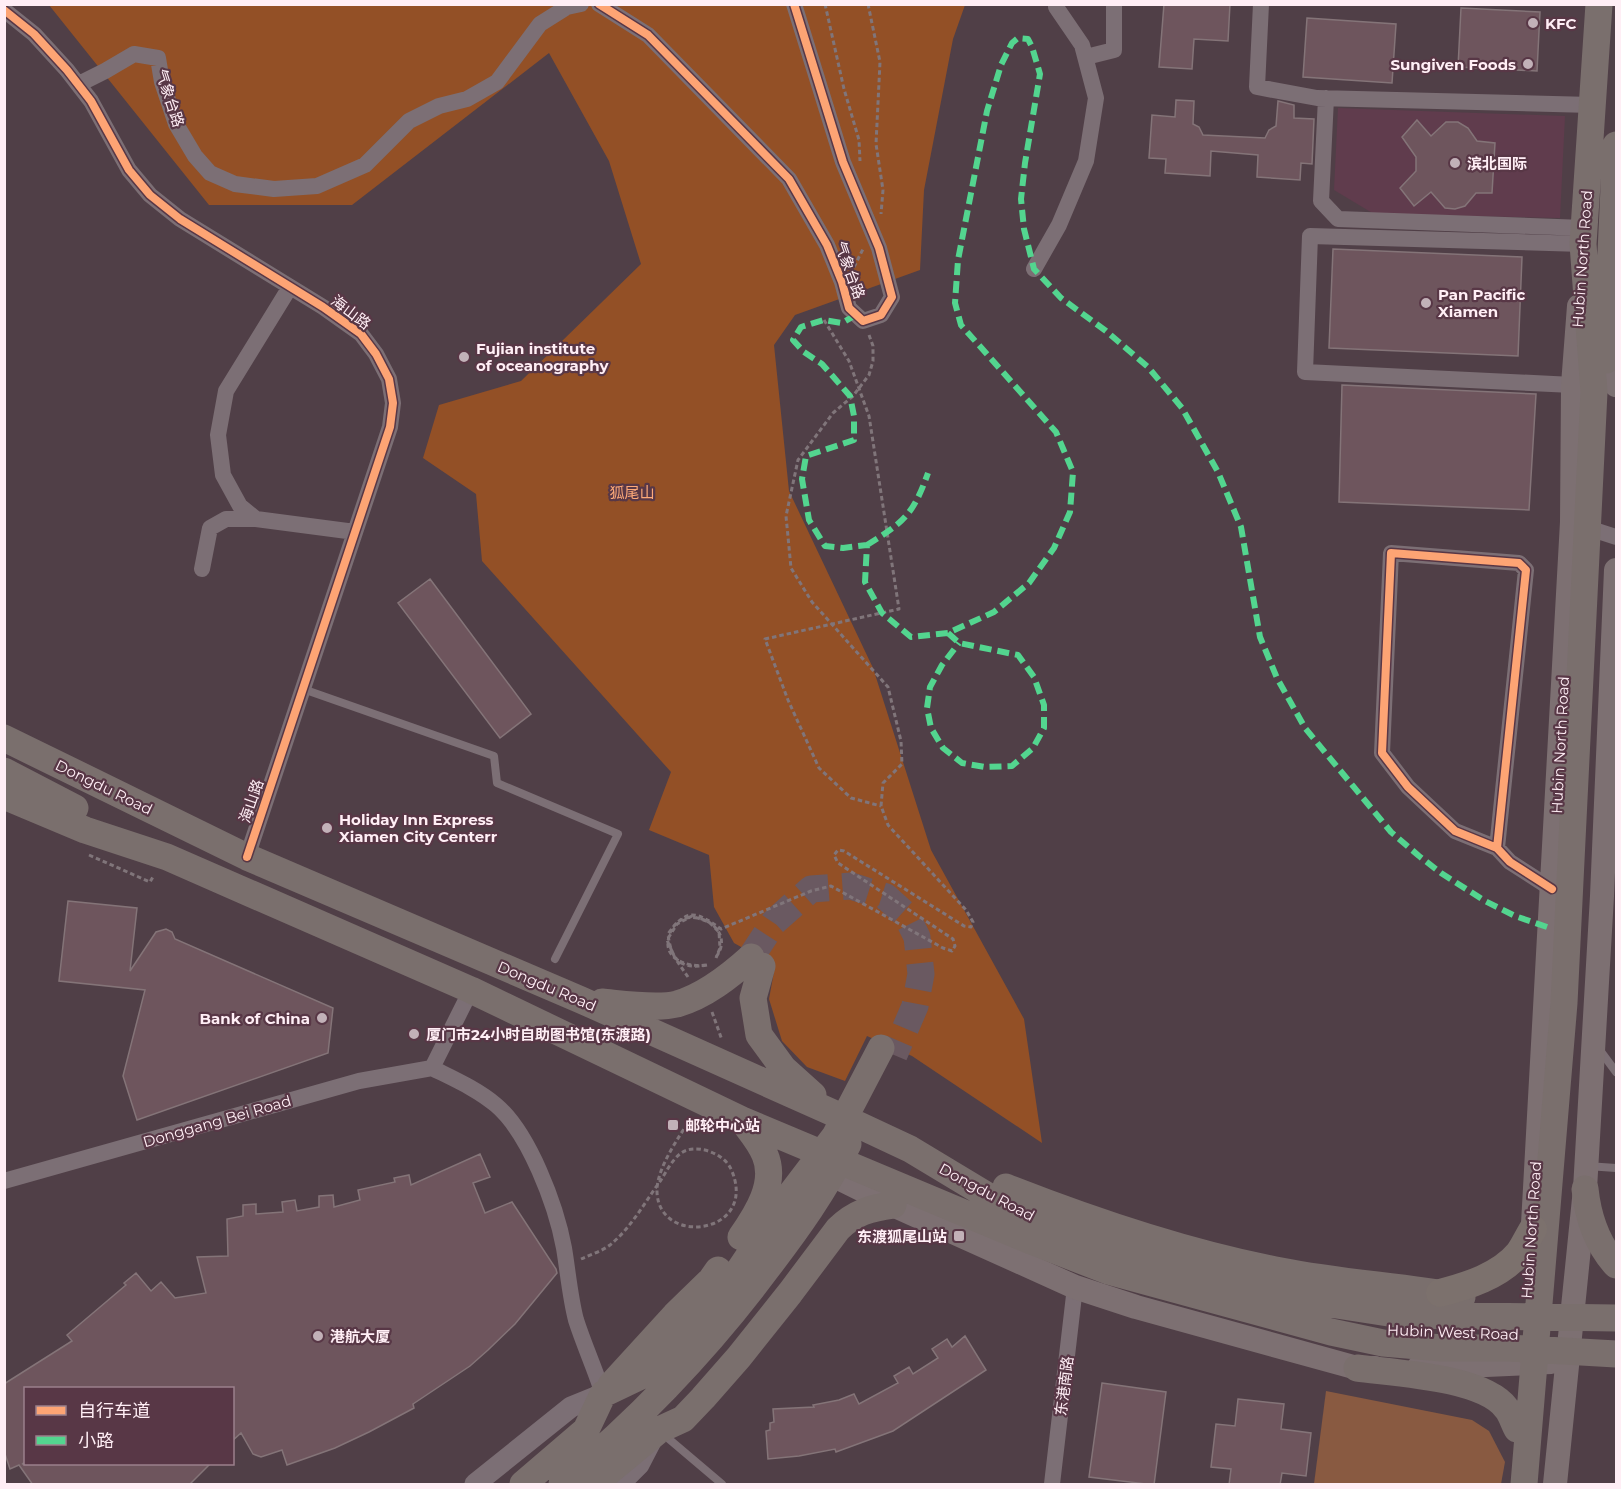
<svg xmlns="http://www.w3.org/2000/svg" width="1621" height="1489" font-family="Montserrat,'Noto Sans SC',sans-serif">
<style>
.built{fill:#603c4d}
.green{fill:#895a41}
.forest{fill:#935026}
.building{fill:#6e555d;stroke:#847478;stroke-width:1.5}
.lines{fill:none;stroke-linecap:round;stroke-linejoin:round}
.primary-tunnel{stroke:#6a5961;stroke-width:27;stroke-dasharray:27 14;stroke-linecap:butt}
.path{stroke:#80757a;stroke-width:3;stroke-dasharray:4.5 3;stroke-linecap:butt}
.service{stroke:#7c6f75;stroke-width:8}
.minor{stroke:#7c6f75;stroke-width:16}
.tertiary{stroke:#7c6f75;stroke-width:21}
.secondary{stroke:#7d7072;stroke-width:24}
.primary{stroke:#7a6f6d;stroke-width:27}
.trunk{stroke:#7c716d;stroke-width:28}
.quiet{stroke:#53d58f;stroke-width:6;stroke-dasharray:12 6;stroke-linecap:butt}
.cycleway-casing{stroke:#583746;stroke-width:11}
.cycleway{stroke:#fda474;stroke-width:8}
.poi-dot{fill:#c2b1b8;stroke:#583746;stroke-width:2}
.labels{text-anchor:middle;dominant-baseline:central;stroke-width:4.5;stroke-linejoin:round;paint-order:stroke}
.poi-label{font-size:15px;font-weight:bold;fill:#ffeef5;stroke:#583746;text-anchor:start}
.street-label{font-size:15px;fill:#ffeef5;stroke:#583746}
.park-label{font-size:15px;fill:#fda979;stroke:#583746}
</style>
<rect width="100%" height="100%" fill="#503f47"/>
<path class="built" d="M 1338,108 L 1565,116 L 1560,218 L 1374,214 L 1334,190 Z"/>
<path class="green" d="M 1326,1391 L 1472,1420 L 1489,1431 L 1505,1462 L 1501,1484 L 1314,1484 Z"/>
<path class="forest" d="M 49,5 L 965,5 L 953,39 L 924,190 L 920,270 L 795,315 L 774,345 L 789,491 L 873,668 L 931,850 L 1024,1019 L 1042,1143 L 912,1056 L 867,1036 L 845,1081 L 807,1067 L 782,1041 L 769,999 L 775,966 L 734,943 L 714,907 L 709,855 L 649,830 L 671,772 L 482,561 L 476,494 L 423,458 L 439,405 L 521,381 L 641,264 L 609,161 L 549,53 L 352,205 L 209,205 Z"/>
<path class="building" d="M 1164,4 L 1230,4 L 1228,41 L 1194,39 L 1192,69 L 1159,67 Z
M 1461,8 L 1540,12 L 1537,71 L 1458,67 Z
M 1307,18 L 1396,24 L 1392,83 L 1303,77 Z
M 1176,100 L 1194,101 L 1193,124 L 1199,127 L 1203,135 L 1265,138 L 1269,130 L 1276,126 L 1278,101 L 1294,105 L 1294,118 L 1314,119 L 1312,164 L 1301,163 L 1300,180 L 1257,177 L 1258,155 L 1211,151 L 1210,176 L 1165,173 L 1166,159 L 1149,158 L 1152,115 L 1175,117 Z
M 1417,120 L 1431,136 L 1446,122 L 1458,122 L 1468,128 L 1477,141 L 1495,143 L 1492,193 L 1476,193 L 1465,206 L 1455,209 L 1445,208 L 1431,192 L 1414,206 L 1400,188 L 1416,171 L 1416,157 L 1402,137 Z
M 1333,249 L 1522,257 L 1518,356 L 1329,348 Z
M 1342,385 L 1536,394 L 1529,510 L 1339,502 Z
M 430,579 L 531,714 L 500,738 L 398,603 Z
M 68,901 L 137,908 L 130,971 L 156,932 L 166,929 L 172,932 L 175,939 L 333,1008 L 328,1053 L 137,1120 L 123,1076 L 145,990 L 59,981 Z
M 480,1154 L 490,1177 L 473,1183 L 485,1213 L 512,1202 L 556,1269 L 557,1273 L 515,1324 L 488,1350 L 470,1366 L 413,1404 L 414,1408 L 369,1432 L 335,1448 L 287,1465 L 282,1450 L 261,1457 L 253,1454 L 241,1433 L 232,1441 L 232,1389 L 26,1389 L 26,1462 L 22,1464 L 210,1464 L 189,1485 L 33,1485 L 19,1465 L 10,1469 L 4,1451 L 4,1384 L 72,1341 L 67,1335 L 126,1285 L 124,1283 L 136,1273 L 151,1291 L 161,1282 L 175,1298 L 206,1293 L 197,1257 L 228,1256 L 227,1219 L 243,1216 L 243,1205 L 256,1204 L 256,1214 L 283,1212 L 282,1202 L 295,1200 L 297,1211 L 319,1207 L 319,1196 L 333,1195 L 334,1207 L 360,1200 L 358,1190 L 395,1182 L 394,1178 L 409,1175 L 411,1185 Z
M 965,1336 L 986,1370 L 893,1431 L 836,1452 L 835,1449 L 799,1456 L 768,1459 L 766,1431 L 770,1430 L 770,1423 L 774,1422 L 773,1409 L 814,1407 L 813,1405 L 839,1400 L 854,1394 L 859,1404 L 898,1383 L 894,1376 L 909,1367 L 913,1374 L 938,1358 L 932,1349 L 947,1339 L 952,1347 Z
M 1102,1383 L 1166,1392 L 1154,1485 L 1089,1477 Z
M 1238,1399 L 1284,1404 L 1281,1429 L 1311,1433 L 1306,1476 L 1282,1473 L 1280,1485 L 1229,1485 L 1231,1469 L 1211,1467 L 1216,1424 L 1235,1426 Z"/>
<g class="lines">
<path class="primary-tunnel" d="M 751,957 L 774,922 L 811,889 L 851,886 L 886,897 L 906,915 L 917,937 L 921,974 L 915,1006 L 894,1055"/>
<path class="path" d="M 825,4 L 844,89 L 859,140 L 860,161
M 868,4 L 880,62 L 876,144 L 883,190 L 881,214
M 854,267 L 863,249
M 824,320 L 849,361 L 869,416 L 899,609 L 765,639 L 788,700 L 819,768 L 851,798 L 881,806
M 89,855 L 150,882 L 154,875
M 706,965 C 692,968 666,961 668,942 C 673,895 741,924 716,957
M 707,965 C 680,970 671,959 668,934 C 687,907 697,912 721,929 L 811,891 L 831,886 L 943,948 L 952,951 L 955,946 L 953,939 L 838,863 L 834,855 L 838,850 L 844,851 L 964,926 L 971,927 L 973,922 L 966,910 L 888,825 L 881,806 L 883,783 L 902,764 L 901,741 L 888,687 L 812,602 L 791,568 L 786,516 L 798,460 L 833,413 L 853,396 L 869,375 L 873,361 L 873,346 L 869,335
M 688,977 L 675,958 L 667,940 L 677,924 L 692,916 L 709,922 L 719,932 L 720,948 L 716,958
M 712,1012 L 722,1040
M 581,1259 C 590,1255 602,1251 610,1245 C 631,1228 645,1202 661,1180 C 666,1172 672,1160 680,1154 C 694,1142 724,1153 731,1169 C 760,1234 659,1248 657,1192 C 656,1169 679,1137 691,1118"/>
<path class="service" d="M 303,689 L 494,756 L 497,783 L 618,834 L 555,959
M 1599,1049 L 1616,1072
M 1587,1166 L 1616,1168
M 663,1434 L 722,1484"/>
<path class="minor" d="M 599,4 L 648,35 L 789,179 L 827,245 L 842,282 L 849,308 L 863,321 L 881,315 L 892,297 L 879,248 L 843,162 L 794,4
M 1261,4 L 1257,87 L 1317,98 L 1592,105
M 4,10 L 34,34 L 67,70 L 91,101 L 129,170 L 150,195 L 180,219 L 323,307 L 361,334 L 376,354 L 389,379 L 393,403 L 390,427 L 247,857
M 1086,57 L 1114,50 L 1114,4
M 79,84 L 105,71 L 134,54 L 158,58 L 162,82 L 176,124 L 195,156 L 210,173 L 235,184 L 274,189 L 317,186 L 365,165 L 409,121 L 439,106 L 467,99 L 497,82 L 540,24 L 567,7 L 581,4
M 1326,98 L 1321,201 L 1338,219 L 1584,228
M 1034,269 L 1059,225 L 1086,161 L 1096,98 L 1082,45 L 1056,7 L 1056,4
M 290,287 L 226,391 L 218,435 L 223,475 L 240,506 L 256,519 L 355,532
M 1573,385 L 1305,372 L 1310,236 L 1583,244
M 1579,525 L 1616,537
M 202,569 L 210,528 L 226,519 L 256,519
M 1497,848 L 1526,570 L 1519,563 L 1391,553 L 1382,753 L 1408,787 L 1455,831 L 1497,848 L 1510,862 L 1552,889
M 432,1068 C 454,1079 477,1089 496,1105 C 529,1133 556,1205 564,1248 C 568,1272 570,1297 576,1320 C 584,1345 595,1369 603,1394
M 4,1181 L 359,1081 L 432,1068 L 471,990
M 623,1484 L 641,1466 L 655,1439
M 1052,1484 L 1075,1287"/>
<path class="tertiary" d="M 475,1484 L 571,1407 L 603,1394"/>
<path class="secondary" d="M 1615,336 L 1616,385
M 814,1166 L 893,1205 L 1075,1287 L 1136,1307 L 1357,1368 L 1375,1368
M 1533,1224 L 1572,522 L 1573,385 L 1579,306
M 1418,1368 L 1551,1362
M 1555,1484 L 1585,1189 L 1602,896 L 1616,570"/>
<path class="primary" d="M 1606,360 L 1616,145
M 4,738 L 247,857 L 581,1000 L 831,1112 L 910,1149 L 988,1196 L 1085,1242 L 1188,1276 L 1266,1294 L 1401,1315 L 1616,1318
M 4,771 L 75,808
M 4,796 L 85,830 L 167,857 L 471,990 L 742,1120 L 1031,1241 L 1108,1271 L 1331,1332 L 1383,1343 L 1442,1348 L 1509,1348 L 1616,1354
M 762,966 L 753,998 L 759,1035 L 783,1068 L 813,1095
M 602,1002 C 623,1004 657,1009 677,1004 C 705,996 730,976 751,957
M 1006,1187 C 1095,1222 1187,1253 1281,1271 C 1341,1283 1402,1286 1462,1297
M 1585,1189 C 1588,1217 1597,1244 1616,1265
M 741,1237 C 757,1214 777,1183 765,1155 C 760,1142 750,1131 742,1120
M 1357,1368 C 1394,1373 1483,1377 1506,1408 C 1511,1413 1513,1422 1517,1429
M 611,1385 L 675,1315 L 711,1280 L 718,1270
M 523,1484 L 586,1430 L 603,1394 L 649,1372 L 694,1326 L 734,1278 L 784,1203 L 835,1136 L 881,1048
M 562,1484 C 638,1421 706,1350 766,1270 C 798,1228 824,1192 848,1144
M 594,1484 L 659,1430 L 683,1419 L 703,1398 L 739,1357 L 790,1293 L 838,1229 C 854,1213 870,1208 893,1205
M 1524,1484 L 1564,1003 L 1594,392 L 1583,244 L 1599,4"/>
<path class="trunk" d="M 1440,1293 C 1467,1286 1500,1276 1519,1253 C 1524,1246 1528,1237 1533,1229"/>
<path class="quiet" d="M 856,315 L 842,323 L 824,320 L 801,327 L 793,340 L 804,352 L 822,364 L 850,396 L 854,416 L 854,440 L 806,456 L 802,479 L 809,520 L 825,546 L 843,548 L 867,545 L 865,582 L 882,613 L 911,637 L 948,633 L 994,612 L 1029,583 L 1054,548 L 1070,512 L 1073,472 L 1056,432 L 961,325 L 955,303 L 958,260 L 987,111 L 1001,65 L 1012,43 L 1018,38 L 1028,39 L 1032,47 L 1040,74 L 1025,163 L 1021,199 L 1024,229 L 1034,269 L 1061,298 L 1106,331 L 1148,367 L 1182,408 L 1218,472 L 1241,527 L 1260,637 L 1277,678 L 1305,728 L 1391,832 L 1419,856 L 1441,873 L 1485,901 L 1515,916 L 1550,928
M 867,545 C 904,522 913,515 928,473
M 948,633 L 959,643 L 1018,655 L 1034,677 L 1044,705 L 1044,728 L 1033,748 L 1012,766 L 985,767 L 962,763 L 943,748 L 931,728 L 927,708 L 930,687 L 942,665 L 959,643"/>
<defs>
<path id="cycleway" d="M 599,4 L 648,35 L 789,179 L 827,245 L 842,282 L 849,308 L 863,321 L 881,315 L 892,297 L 879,248 L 843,162 L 794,4
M 4,10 L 34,34 L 67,70 L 91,101 L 129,170 L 150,195 L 180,219 L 323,307 L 361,334 L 376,354 L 389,379 L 393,403 L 390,427 L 247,857
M 1497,848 L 1526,570 L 1519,563 L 1391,553 L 1382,753 L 1408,787 L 1455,831 L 1497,848 L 1510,862 L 1552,889"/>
</defs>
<use href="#cycleway" class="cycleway-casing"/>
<use href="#cycleway" class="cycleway"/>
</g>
<g class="poi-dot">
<circle cx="1533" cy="23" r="6"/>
<circle cx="1528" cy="64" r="6"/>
<circle cx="1455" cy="163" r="6"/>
<circle cx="1426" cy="303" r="6"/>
<circle cx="464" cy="357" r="6"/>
<circle cx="327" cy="828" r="6"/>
<circle cx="322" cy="1018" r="6"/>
<circle cx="414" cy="1034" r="6"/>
<rect x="667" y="1119" width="12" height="12" rx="3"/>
<rect x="953" y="1230" width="12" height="12" rx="3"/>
<circle cx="318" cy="1336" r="6"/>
</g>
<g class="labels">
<g class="poi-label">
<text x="1545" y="23">KFC</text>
<text x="1516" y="64" text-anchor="end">Sungiven Foods</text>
<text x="1467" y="163">滨北国际</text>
<text x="1438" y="294">Pan Pacific<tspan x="1438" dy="17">Xiamen</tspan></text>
<text x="476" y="348">Fujian institute<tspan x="476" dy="17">of oceanography</tspan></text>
<text x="339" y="819">Holiday Inn Express<tspan x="339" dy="17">Xiamen City Centerr</tspan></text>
<text x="310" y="1018" text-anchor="end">Bank of China</text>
<text x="426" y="1034">厦门市24小时自助图书馆(东渡路)</text>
<text x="685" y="1125">邮轮中心站</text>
<text x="947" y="1236" text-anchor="end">东渡狐尾山站</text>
<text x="330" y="1336">港航大厦</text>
</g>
<g class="street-label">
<text transform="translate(170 98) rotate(72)">气象台路</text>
<text transform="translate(1582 259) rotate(-86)">Hubin North Road</text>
<text transform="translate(850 270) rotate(70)">气象台路</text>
<text transform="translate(351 312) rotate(37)">海山路</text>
<text transform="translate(1560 745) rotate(-87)">Hubin North Road</text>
<text transform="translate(104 787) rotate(26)">Dongdu Road</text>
<text transform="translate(251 801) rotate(-71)">海山路</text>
<text transform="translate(547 986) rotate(23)">Dongdu Road</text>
<text transform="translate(217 1121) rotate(-16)">Donggang Bei Road</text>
<text transform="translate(987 1192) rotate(28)">Dongdu Road</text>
<text transform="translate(1531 1230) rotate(-86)">Hubin North Road</text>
<text transform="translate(1453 1332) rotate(2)">Hubin West Road</text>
<text transform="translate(1064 1386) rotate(-83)">东港南路</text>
</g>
<g class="park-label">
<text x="632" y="492">狐尾山</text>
</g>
</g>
<rect width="1621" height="1489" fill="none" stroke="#ffeef5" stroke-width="12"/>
<rect x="24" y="1387" width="210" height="78" fill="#583746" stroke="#9b808c" stroke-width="1.5"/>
<rect x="36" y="1406" width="30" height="9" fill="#fda474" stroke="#9b808c" stroke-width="1.5"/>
<text x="78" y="1417" font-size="18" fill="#ffeef5">自行车道</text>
<rect x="36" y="1436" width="30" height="9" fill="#53d58f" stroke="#9b808c" stroke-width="1.5"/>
<text x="78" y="1447" font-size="18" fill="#ffeef5">小路</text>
</svg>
